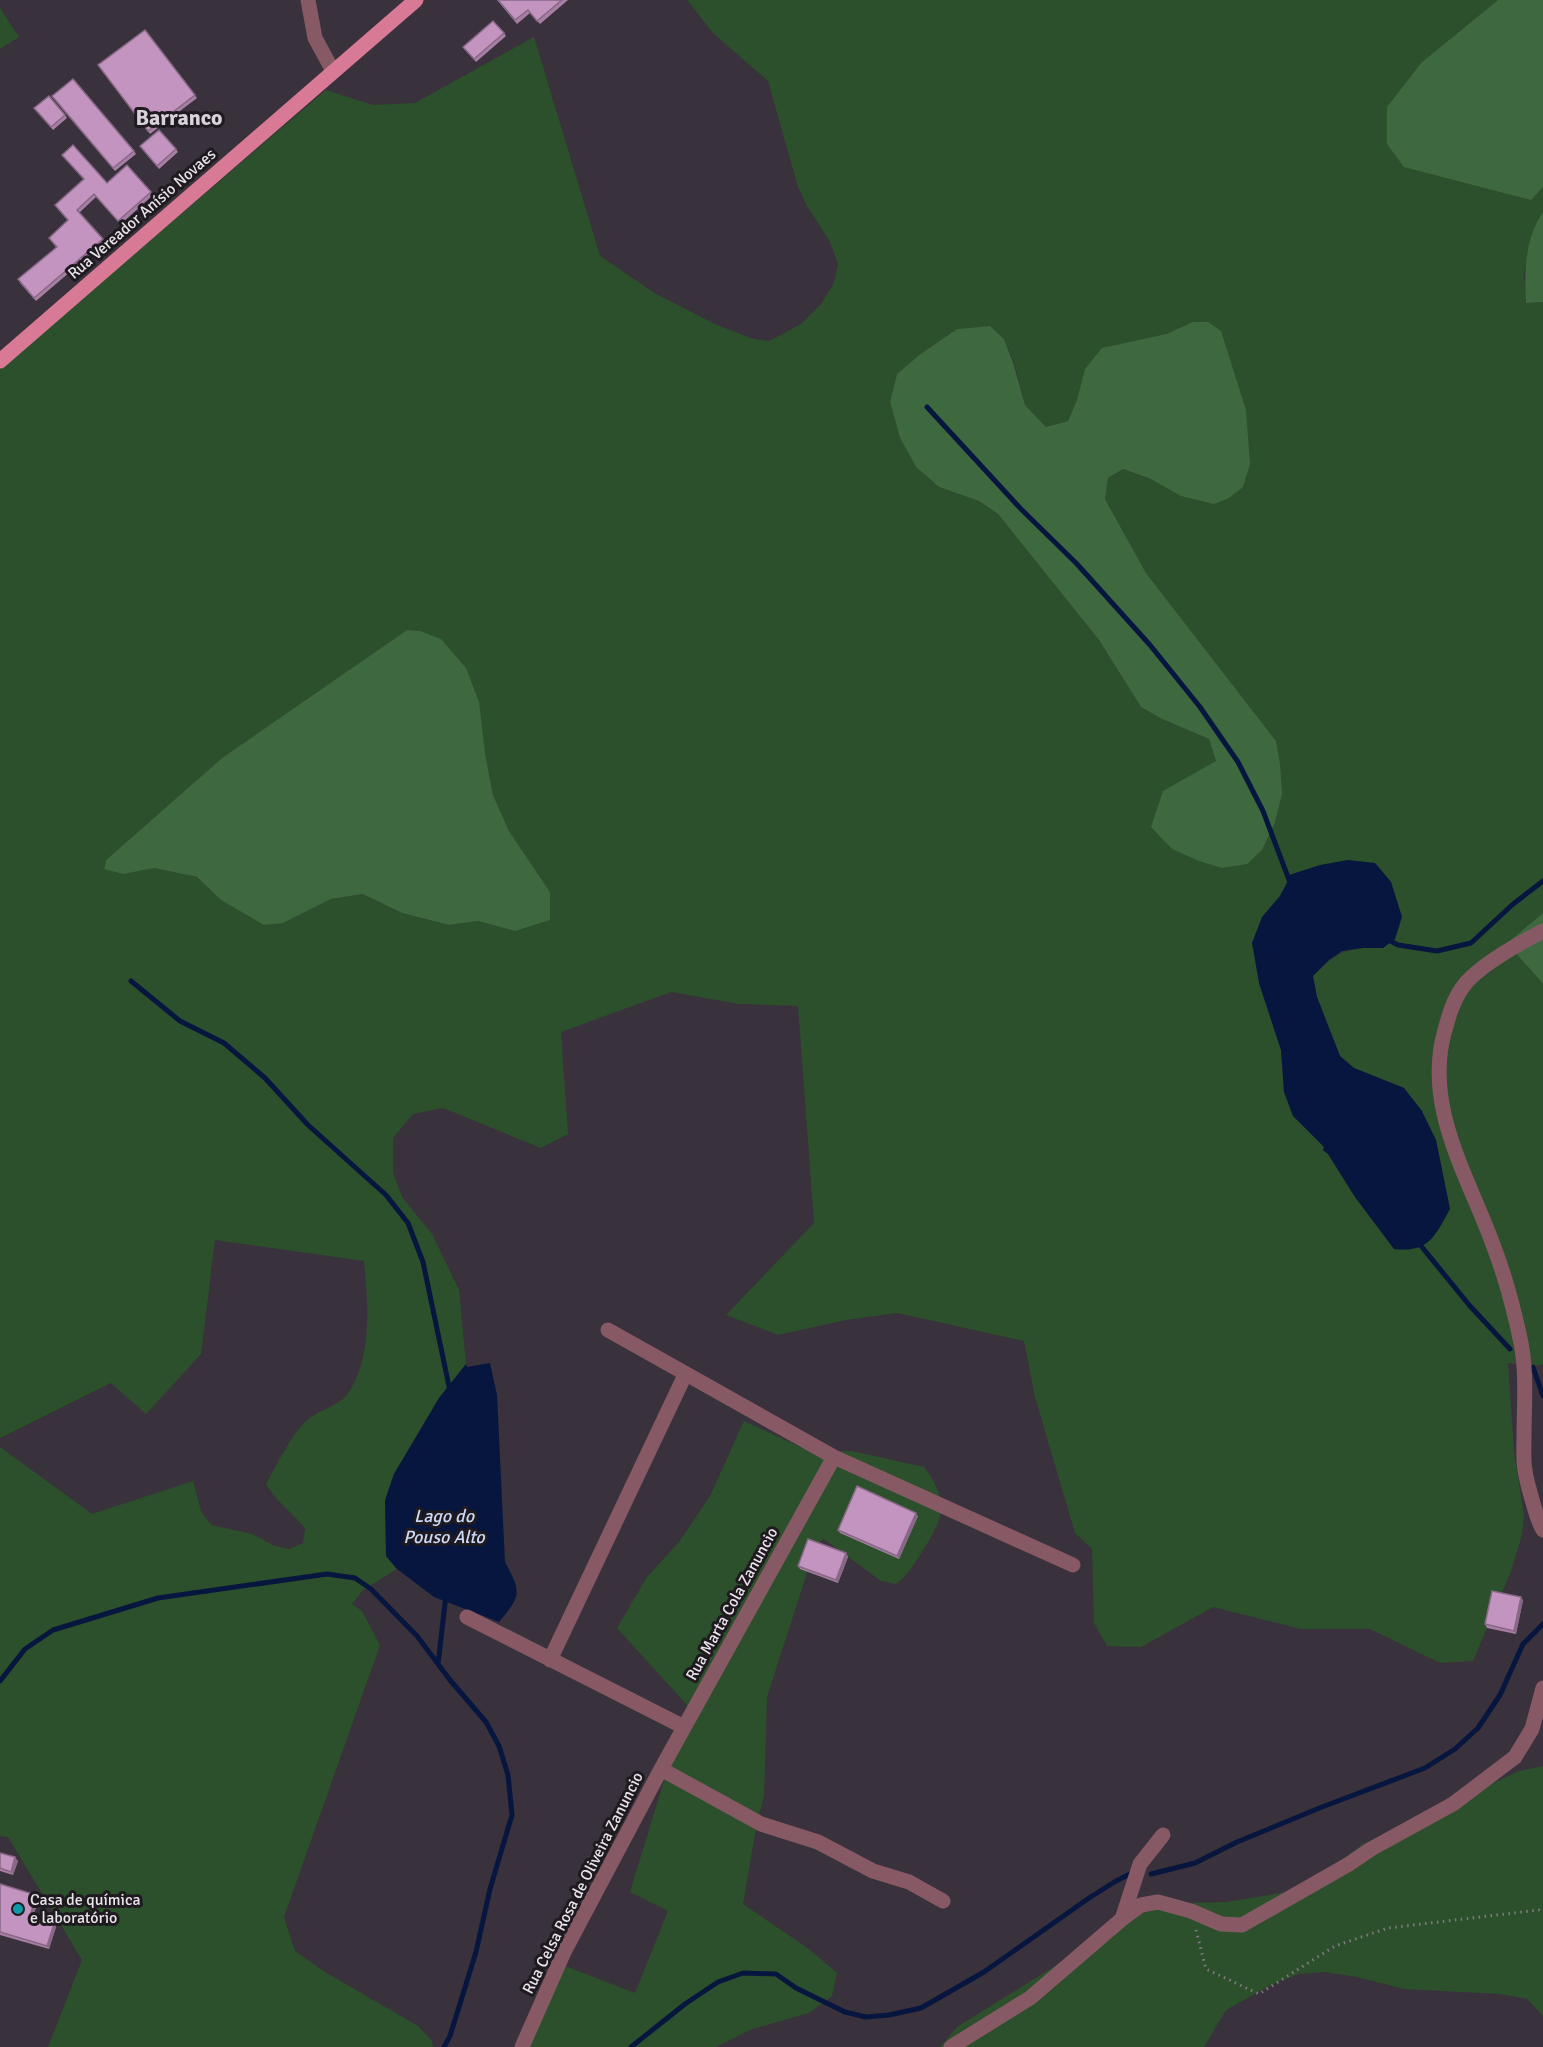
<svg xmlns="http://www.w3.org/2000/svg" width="1543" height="2047" font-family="Signika,sans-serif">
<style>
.green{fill:#2c502b;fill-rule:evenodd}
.forest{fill:#3e683d}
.water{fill:#07163f}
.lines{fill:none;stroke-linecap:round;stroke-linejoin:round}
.stream{stroke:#07163f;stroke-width:5}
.path{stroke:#807982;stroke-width:3;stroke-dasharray:1.5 4.5;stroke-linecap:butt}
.minor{stroke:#875965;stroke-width:15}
.major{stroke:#d87a95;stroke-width:15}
.wall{fill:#a77fa4}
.shaded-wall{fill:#886886}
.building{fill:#c294bf;stroke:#886886;stroke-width:1.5}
.culture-dot{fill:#0f9aa8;stroke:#1e1a1f;stroke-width:2}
.labels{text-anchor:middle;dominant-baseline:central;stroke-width:6;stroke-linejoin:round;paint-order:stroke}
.street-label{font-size:16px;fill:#e9e3ea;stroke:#1e1a1f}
.poi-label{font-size:16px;fill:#e9e3ea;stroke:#1e1a1f;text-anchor:start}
.water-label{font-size:18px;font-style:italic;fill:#cbdaf8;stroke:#1e1a1f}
.district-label{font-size:22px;font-weight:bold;fill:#dad0dc;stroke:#1e1a1f}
</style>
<rect width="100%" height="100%" fill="#39313b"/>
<path class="green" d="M 687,0 L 1498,0 L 1422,62 L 1530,200 L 1543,187 L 1543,212 L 1532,235 L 1524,274 L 1526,303 L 1543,302 L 1543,913 L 1507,943 L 1543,984 L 1543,1364 L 1536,1366 L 1508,1363 L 1514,1451 L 1524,1516 L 1522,1535 L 1510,1574 L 1473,1661 L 1440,1663 L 1370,1629 L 1301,1629 L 1213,1607 L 1141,1647 L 1107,1646 L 1094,1623 L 1092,1549 L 1075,1533 L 1035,1397 L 1024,1341 L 897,1313 L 846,1320 L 778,1335 L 726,1315 L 814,1223 L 798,1006 L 739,1004 L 671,992 L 561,1032 L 568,1134 L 541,1148 L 443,1108 L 413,1114 L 393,1138 L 393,1173 L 402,1197 L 432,1234 L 459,1290 L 466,1364 L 439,1398 L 394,1474 L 385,1500 L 386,1556 L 397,1569 L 363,1590 L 352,1604 L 362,1611 L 380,1645 L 284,1917 L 295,1951 L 325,1972 L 418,2026 L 432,2041 L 433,2047 L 48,2047 L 82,1960 L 8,1837 L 0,1836 L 0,1447 L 92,1514 L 193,1481 L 201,1511 L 211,1525 L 252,1534 L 275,1546 L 289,1549 L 303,1543 L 305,1528 C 292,1513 276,1501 266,1484 C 275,1468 292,1434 305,1422 C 314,1413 342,1403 347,1395 C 373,1358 368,1303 364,1261 L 215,1240 L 201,1354 L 146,1414 L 111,1383 L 0,1438 L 0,369 L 326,90 L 373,105 L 415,103 L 534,37 L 600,256 L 656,294 L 715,324 L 750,338 L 769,341 L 801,324 L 821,304 L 834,283 L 838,264 L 830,242 L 807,206 L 798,187 L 768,81 L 713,33 ZM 1193,322 L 1151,479 L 1123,469 L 1108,478 L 1105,499 L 1146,573 L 1276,741 L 1198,773 L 1216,761 L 1209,739 L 1162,719 L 1141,707 L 1099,640 L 998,514 L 979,501 L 939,487 L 916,467 L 900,438 L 890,402 L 897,374 L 919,355 L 957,329 L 990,326 L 1004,339 L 1014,362 L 1025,405 L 1046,427 L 1068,421 L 1102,349 L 1166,334 ZM 407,630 L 420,631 L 485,753 L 493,795 L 509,831 L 550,892 L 515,931 L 478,921 L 449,925 L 402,913 L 364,894 L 331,899 L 283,923 L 221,900 L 197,877 L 154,868 L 104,869 L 106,860 L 222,758 ZM 1375,863 L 1391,882 L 1402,917 L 1383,948 C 1347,947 1338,951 1313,976 L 1317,997 L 1340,1056 L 1354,1068 L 1404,1088 L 1436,1140 L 1450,1209 L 1394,1249 L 1355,1197 L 1328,1154 L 1323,1150 L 1324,1147 L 1293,1116 L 1284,1092 L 1281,1050 L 1259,983 L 1262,917 L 1280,896 L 1290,877 Z
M 0,8 L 19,37 L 0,49 Z
M 744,1421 L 811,1452 L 852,1451 L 924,1467 C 950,1502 944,1517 922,1552 C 914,1564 908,1575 896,1584 L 881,1581 L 824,1539 L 816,1545 L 767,1697 L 764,1796 L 757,1822 L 743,1904 L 809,1949 L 837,1973 L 832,1996 L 809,2013 L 752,2029 L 716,2047 L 524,2047 L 565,1966 L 635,1993 L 668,1911 L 630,1892 L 687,1705 L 617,1628 L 647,1577 L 679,1542 L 710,1496 Z
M 1543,1766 L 1543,2020 L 1543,2016 L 1527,1999 L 1500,1994 L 1404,1989 L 1357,1977 L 1324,1972 L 1299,1974 L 1273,1984 L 1226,2010 L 1204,2047 L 940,2047 L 957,2027 L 1126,1922 L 1141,1904 L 1226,1902 L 1306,1889 L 1361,1845 L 1519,1771 Z"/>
<path class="forest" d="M 1498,0 L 1543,0 L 1543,187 L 1531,200 L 1404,167 L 1387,144 L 1387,107 L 1422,62 Z
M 1543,212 L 1543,302 L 1526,303 C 1524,272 1525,238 1543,212 Z
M 1193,322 L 1208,322 L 1221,331 L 1246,410 L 1250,464 L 1243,487 L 1229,498 L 1214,504 L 1181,496 L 1151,479 L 1123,469 L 1108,478 L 1105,499 L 1146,573 L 1276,741 L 1280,764 L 1282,794 L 1275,822 L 1262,850 L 1247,864 L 1222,868 L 1199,861 L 1172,849 L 1151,827 L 1163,791 L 1216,761 L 1209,739 L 1162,719 L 1141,707 L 1099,640 L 998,514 L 979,501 L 939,487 L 916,467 L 900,438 L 890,402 L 897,374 L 919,355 L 957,329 L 990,326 L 1004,339 L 1013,362 L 1025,405 L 1046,427 L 1068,421 L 1077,400 L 1085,369 L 1102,348 L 1166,334 Z
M 407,630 L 420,631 L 441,639 L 466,668 L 479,702 L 485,753 L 493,795 L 509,831 L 550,892 L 550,920 L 515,931 L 478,921 L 449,925 L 402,913 L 363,894 L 331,899 L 283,923 L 264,925 L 221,900 L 197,877 L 154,868 L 123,874 L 104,869 L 106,860 L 222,758 Z
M 1543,913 L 1543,984 L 1507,943 Z"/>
<path class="water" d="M 1348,860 L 1375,863 L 1391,882 L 1402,917 L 1395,939 L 1383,948 L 1363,948 L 1342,951 L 1329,960 L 1313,976 L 1317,997 L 1340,1056 L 1354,1068 L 1404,1088 L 1422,1111 L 1436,1140 L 1450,1209 C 1435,1236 1429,1253 1394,1249 L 1355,1197 L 1328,1154 L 1323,1150 L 1324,1147 L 1293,1116 L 1284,1092 L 1281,1050 L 1259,983 L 1252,943 L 1262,917 L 1280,896 L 1290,877 L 1289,875 L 1320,865 Z
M 490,1363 L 497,1395 L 505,1562 C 521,1592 522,1595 499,1622 L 434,1597 L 397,1569 L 386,1556 L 385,1500 L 394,1474 L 439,1398 L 466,1364 L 467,1367 Z"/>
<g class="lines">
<path class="stream" d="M 927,407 L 1021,509 L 1077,564 L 1150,645 L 1200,707 L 1238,762 L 1263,811 L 1291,885
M 1385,938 L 1398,945 L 1437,951 L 1471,943 L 1512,905 L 1543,881
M 131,981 L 180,1021 L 224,1043 L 265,1078 L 308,1125 L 386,1195 L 408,1223 L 423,1262 L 450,1391
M 1417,1241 L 1470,1306 L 1510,1349
M 1533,1367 L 1543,1396
M 438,1664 L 446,1595
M 0,1681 L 25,1649 L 53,1630 L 158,1598 L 327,1574 L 355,1578 L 371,1589 L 417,1636 L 450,1680 L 486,1722 L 499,1746 L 508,1775 L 512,1815 L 490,1889 L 476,1952 L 450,2036 L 444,2047
M 1151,1874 L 1195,1863 L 1237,1842 L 1322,1807 L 1425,1768 L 1455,1749 L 1478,1728 L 1500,1695 L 1523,1644 L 1543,1624
M 631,2047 L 685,2004 L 718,1982 L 743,1973 L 776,1974 L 796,1988 L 845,2012 L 866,2017 L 889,2015 L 921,2008 L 984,1972 L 1089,1898 L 1116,1881 L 1130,1874"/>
<path class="path" d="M 1196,1930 L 1206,1969 L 1259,1994 L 1335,1946 L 1388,1928 L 1539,1910 L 1543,1913"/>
<path class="minor" d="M 308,0 L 315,38 L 333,71
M 1543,931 C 1520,943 1476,967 1462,988 C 1453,1001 1449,1015 1445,1030 C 1423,1105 1467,1174 1492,1242 C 1505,1275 1514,1309 1521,1343 C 1527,1373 1524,1407 1524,1438 C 1524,1448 1523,1460 1525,1470 C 1526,1479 1529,1488 1531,1496 C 1535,1509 1537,1520 1543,1530
M 608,1330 L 834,1457 L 1073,1565
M 467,1617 L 684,1727
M 550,1660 L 685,1375
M 661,1769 L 761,1824 L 818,1842 L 873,1871 L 909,1882 L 943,1901
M 1122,1919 L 1140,1864 L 1163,1835
M 522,2047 L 564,1952 L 661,1769 L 834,1457
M 951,2047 L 1030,1998 L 1122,1919 L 1141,1905 L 1158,1902 L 1191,1911 L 1221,1924 L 1242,1925 L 1349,1864 L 1371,1849 L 1453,1804 L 1515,1757 L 1532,1729 L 1543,1688"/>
<path class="major" d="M 0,361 L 416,0"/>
</g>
<path class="wall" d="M 497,0 L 568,0 L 540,24 L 530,13 L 517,24 Z
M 145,30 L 197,98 L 150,134 L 98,65 Z
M 504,33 L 506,36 L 476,62 L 463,47 Z
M 54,99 L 134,151 L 136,154 L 115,171 Z
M 37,111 L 65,115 L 67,118 L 53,130 Z
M 140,146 L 176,149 L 178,152 L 159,169 Z
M 62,155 L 107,183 L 151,192 L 153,195 L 121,224 L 96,197 L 79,213 L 105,242 L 36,301 L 20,283 L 56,247 L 49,238 L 68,221 L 84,180 Z
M 918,1516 L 899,1559 L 840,1533 L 838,1530 Z
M 846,1553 L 848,1557 L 838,1583 L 800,1569 L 798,1566 Z
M 1523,1600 L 1516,1634 L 1487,1628 L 1485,1624 Z
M 0,1853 L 18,1861 L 13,1875 L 0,1871 Z
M 0,1884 L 36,1895 L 39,1898 L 33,1917 L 54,1924 L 56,1927 L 49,1949 L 0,1935 Z"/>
<path class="shaded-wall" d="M 916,1513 L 918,1516 L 899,1559 L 897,1556 Z
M 846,1553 L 848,1557 L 838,1583 L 836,1580 Z
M 1521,1597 L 1523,1600 L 1516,1634 L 1514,1631 Z
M 15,1857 L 18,1861 L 13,1875 L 11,1872 Z
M 36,1895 L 39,1898 L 32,1920 L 30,1916 Z
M 54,1924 L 56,1927 L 49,1949 L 47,1946 Z"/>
<path class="building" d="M 498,0 L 562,0 L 537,21 L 528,10 L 515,20 Z
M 493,21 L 504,33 L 474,59 L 463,47 Z
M 145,30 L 195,95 L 148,131 L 98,65 Z
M 73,79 L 134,151 L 113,168 L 52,96 Z
M 49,96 L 65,115 L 51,127 L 34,108 Z
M 159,130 L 176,149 L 157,166 L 140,146 Z
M 73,145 L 107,183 L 127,165 L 151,192 L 118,221 L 94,194 L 77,210 L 103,239 L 34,298 L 18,279 L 57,247 L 49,238 L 68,220 L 55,205 L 84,179 L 62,155 Z
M 857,1486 L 916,1513 L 897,1556 L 838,1530 Z
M 808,1539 L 846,1553 L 836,1580 L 798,1566 Z
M 1492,1591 L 1521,1597 L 1514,1631 L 1485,1624 Z
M 0,1853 L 15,1857 L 11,1872 L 0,1868 Z
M 0,1884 L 36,1895 L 30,1916 L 54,1924 L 47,1946 L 0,1932 Z"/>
<circle class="culture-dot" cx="18" cy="1909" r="6"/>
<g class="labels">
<g class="street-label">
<text transform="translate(142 214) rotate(-41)">Rua Vereador Anísio Novaes</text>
<text transform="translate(732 1604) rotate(-61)">Rua Marta Cola Zanuncio</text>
<text transform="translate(583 1883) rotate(-63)">Rua Celsa Rosa de Oliveira Zanuncio</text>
</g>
<g class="poi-label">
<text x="30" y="1900">Casa de química<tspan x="30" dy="18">e laboratório</tspan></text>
</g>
<g class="water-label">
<text x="444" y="1516">Lago do<tspan x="444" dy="21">Pouso Alto</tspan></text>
</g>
<g class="district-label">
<text x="179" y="117">Barranco</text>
</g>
</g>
</svg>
